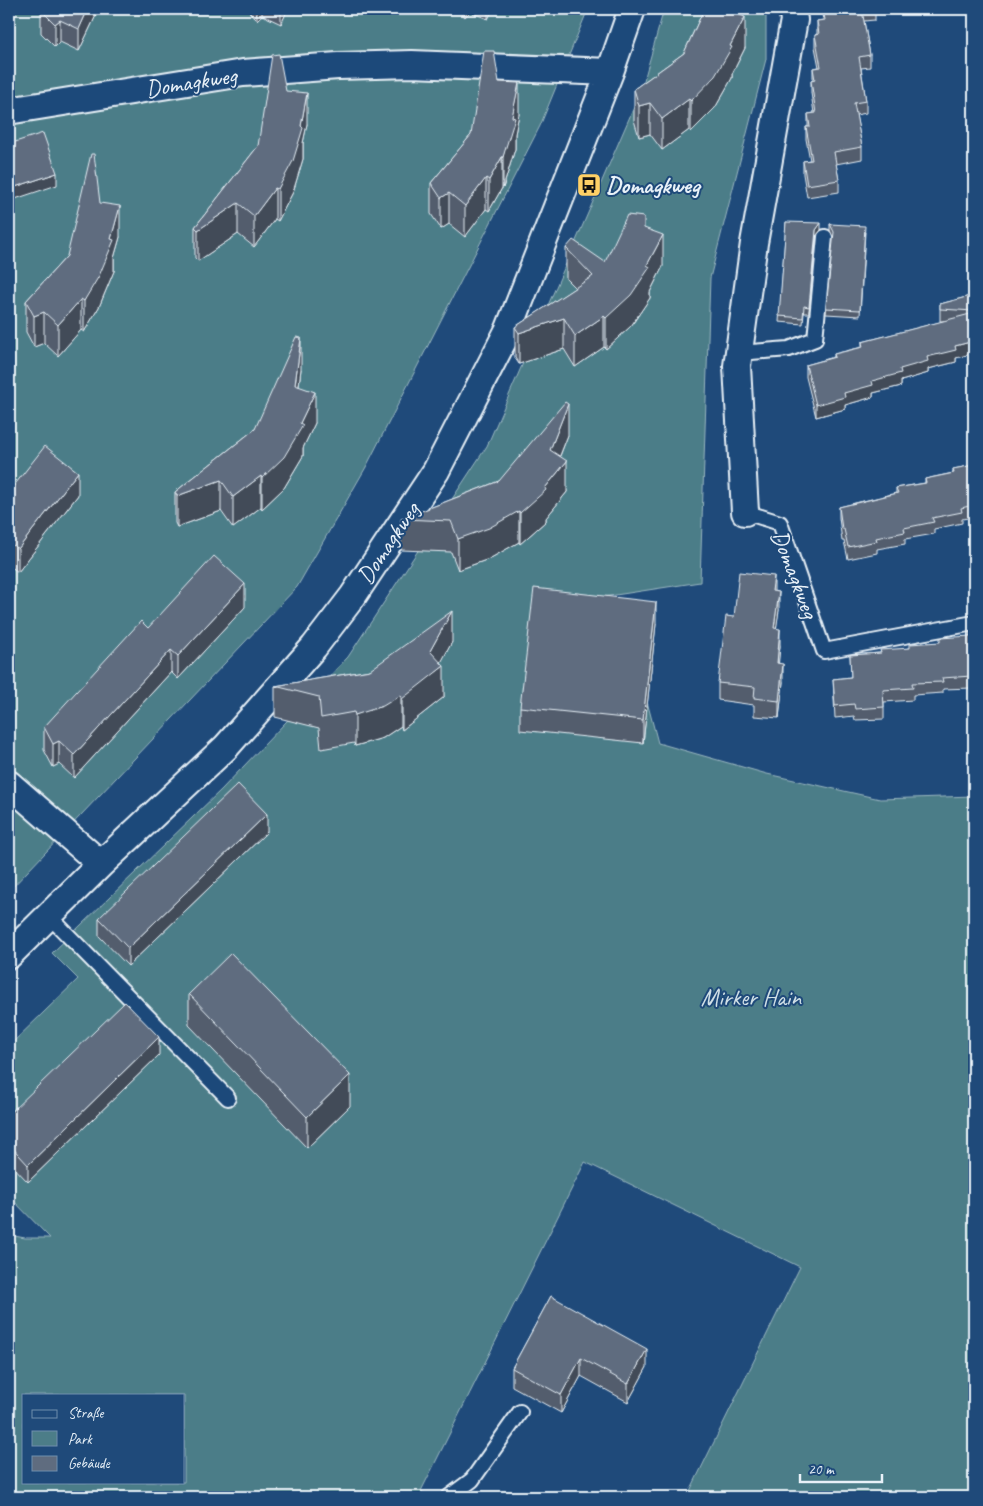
<svg xmlns="http://www.w3.org/2000/svg" width="983" height="1506" font-family="Caveat,sans-serif">
<style>
.green{fill:#4c7d88;stroke:#9ab7c0;fill-rule:evenodd}
.lines{fill:none;stroke-linecap:round;stroke-linejoin:round}
.service-casing{stroke:#e8f1f8;stroke-width:18}
.minor-casing{stroke:#e8f1f8;stroke-width:30}
.service{stroke:#1f4a7a;stroke-width:14}
.minor{stroke:#1f4a7a;stroke-width:26}
.wall{fill:#525d6d;stroke:#e8f1f8}
.shaded-wall{fill:#424c59;stroke:#e8f1f8}
.building{fill:#5f6c7f;stroke:#e8f1f8}
.labels{text-anchor:middle;dominant-baseline:central;stroke-width:4;stroke-linejoin:round;paint-order:stroke}
.street-label{font-size:24px;fill:#e8f1f8;stroke:#1f4a7a}
.poi-label{font-size:24px;font-weight:bold;fill:#e8f1f8;stroke:#1f4a7a;text-anchor:start}
.park-label{font-size:24px;fill:#d1e0e7;stroke:#1f4a7a}
</style>
<rect width="100%" height="100%" fill="#1f4a7a"/>
<filter id="ink" filterUnits="userSpaceOnUse"><feTurbulence type="fractalNoise" baseFrequency=".02" numOctaves="2"/><feDisplacementMap in="SourceGraphic" scale="10" xChannelSelector="R" yChannelSelector="G"/><feConvolveMatrix kernelMatrix="1 2 1 2 8 2 1 2 1" color-interpolation-filters="sRGB"/></filter>
<g filter="url(#ink)">
<path class="green" d="M 9,9 L 588,9 L 540,126 L 366,467 L 297,587 L 9,891 Z
M 664,9 L 766,9 L 766,59 L 710,278 L 700,582 L 557,604 L 637,664 L 658,743 L 767,774 L 880,799 L 974,796 L 974,1497 L 687,1497 L 800,1267 L 585,1162 L 421,1491 L 432,1497 L 9,1497 L 9,1235 L 25,1238 L 50,1238 L 9,1196 L 9,1046 L 78,979 L 52,953 L 222,789 L 348,657 L 487,446 L 641,91 ZM 24,1395 L 184,1395 L 184,1482 L 24,1482 Z"/>
<g class="lines">
<defs>
<path id="service" d="M 739,353 L 789,349 L 815,339 L 825,237
M 745,512 L 780,523 L 824,651 L 974,623
M 50,917 L 228,1098
M 449,1497 L 472,1480 L 520,1412"/>
<path id="minor" d="M 14,110 L 243,73 L 338,66 L 412,64 L 610,72
M 745,512 L 737,366 L 754,243 L 794,20 L 792,9
M 9,784 L 101,864
M 9,955 L 101,864 L 226,747 L 314,647 L 353,596 L 436,471 L 509,329 L 610,72 L 632,9"/>
</defs>
<use href="#service" class="service-casing"/>
<use href="#minor" class="minor-casing"/>
<use href="#service" class="service"/>
<use href="#minor" class="minor"/>
</g>
<path class="wall" d="M 99,9 L 79,51 L 60,42 L 55,47 L 41,33 L 41,10 Z
M 246,9 L 288,9 L 281,24 L 262,15 L 257,20 Z
M 456,9 L 493,9 L 488,19 L 470,12 L 465,17 Z
M 704,9 L 730,9 L 729,10 L 745,48 L 732,74 L 732,78 L 715,108 L 691,132 L 689,130 L 662,150 L 650,134 L 639,137 L 634,120 L 634,89 L 684,53 Z
M 821,9 L 875,9 L 875,20 L 864,21 L 870,55 L 870,67 L 861,68 L 866,101 L 866,113 L 856,115 L 862,147 L 862,159 L 836,164 L 839,180 L 839,192 L 807,197 L 803,174 L 803,161 L 810,160 L 806,139 L 806,127 L 808,127 L 808,114 L 814,113 L 811,93 L 811,81 L 813,80 L 813,68 L 819,67 L 815,47 L 815,35 L 817,34 L 817,21 L 823,20 Z
M 499,82 L 519,114 L 515,134 L 515,149 L 503,188 L 502,188 L 489,211 L 486,209 L 465,237 L 449,224 L 441,229 L 431,214 L 431,183 L 471,135 Z
M 286,91 L 307,124 L 303,143 L 303,159 L 293,192 L 278,221 L 275,219 L 254,247 L 238,234 L 198,261 L 195,258 L 195,227 L 258,146 Z
M 100,203 L 120,237 L 114,258 L 114,271 L 99,307 L 84,332 L 81,330 L 58,356 L 44,343 L 34,347 L 26,332 L 26,301 L 67,256 Z
M 786,222 L 821,230 L 816,236 L 809,313 L 804,313 L 803,324 L 779,322 Z
M 830,224 L 865,232 L 860,316 L 826,314 L 833,237 L 830,230 Z
M 644,228 L 663,266 L 650,292 L 650,298 L 631,326 L 606,349 L 604,347 L 575,367 L 564,349 L 519,364 L 515,358 L 515,327 L 575,288 L 566,279 L 566,248 L 605,262 Z
M 974,295 L 974,353 L 956,358 L 956,362 L 928,369 L 928,373 L 901,381 L 901,386 L 873,393 L 873,397 L 845,405 L 845,409 L 816,417 L 806,377 L 806,365 L 834,357 L 834,354 L 862,347 L 862,342 L 944,321 L 940,321 L 940,304 Z
M 301,369 L 299,386 L 315,423 L 303,448 L 303,456 L 284,488 L 262,509 L 261,507 L 233,528 L 221,511 L 177,527 L 175,523 L 175,492 L 255,429 Z
M 568,435 L 560,456 L 567,492 L 546,518 L 546,521 L 520,544 L 519,542 L 489,559 L 458,570 L 451,552 L 401,550 L 401,519 L 499,481 Z
M 974,465 L 974,517 L 962,519 L 962,523 L 934,529 L 934,534 L 905,539 L 905,544 L 877,549 L 877,553 L 848,559 L 844,541 L 842,541 L 839,518 L 839,507 L 896,493 L 896,488 L 925,483 L 925,479 L 953,473 L 953,469 Z
M 9,492 L 78,495 L 18,572 L 10,566 Z
M 774,591 L 779,610 L 776,628 L 780,646 L 778,664 L 783,682 L 779,718 L 754,716 L 754,705 L 718,700 L 718,683 L 734,617 Z
M 245,607 L 178,679 L 171,672 L 74,778 L 59,764 L 53,767 L 44,750 L 44,727 L 148,628 Z
M 656,624 L 643,743 L 520,730 L 520,707 Z
M 974,632 L 974,684 L 972,684 L 972,688 L 943,689 L 943,693 L 913,695 L 913,700 L 884,702 L 884,719 L 855,720 L 854,716 L 835,718 L 833,679 L 851,677 L 850,655 L 880,653 L 910,648 L 969,636 Z
M 452,642 L 441,662 L 444,697 L 402,730 L 401,726 L 383,738 L 355,746 L 354,743 L 321,749 L 319,728 L 275,717 L 275,686 L 370,670 Z
M 267,832 L 128,966 L 99,936 L 99,918 Z
M 189,994 L 350,1106 L 307,1148 L 189,1025 Z
M 159,1055 L 28,1182 L 9,1162 L 9,1114 Z
M 551,1296 L 647,1367 L 628,1402 L 581,1376 L 561,1413 L 512,1386 L 512,1368 Z"/>
<path class="shaded-wall" d="M 88,9 L 99,9 L 79,51 L 79,29 Z
M 257,9 L 262,9 L 262,15 L 257,20 Z
M 281,9 L 288,9 L 281,24 Z
M 465,9 L 470,9 L 470,12 L 465,17 Z
M 488,9 L 493,9 L 488,19 Z
M 745,17 L 745,48 L 732,74 L 732,78 L 715,108 L 691,132 L 691,101 L 730,46 Z
M 60,20 L 60,42 L 55,47 L 55,24 Z
M 519,83 L 519,114 L 515,134 L 515,149 L 503,188 L 503,157 Z
M 307,93 L 307,124 L 303,143 L 303,159 L 293,192 L 278,221 L 278,189 L 301,126 Z
M 689,99 L 689,130 L 662,150 L 662,119 Z
M 650,103 L 650,134 L 639,137 L 639,106 Z
M 502,157 L 502,188 L 489,211 L 489,180 Z
M 57,173 L 57,185 L 9,201 L 9,189 Z
M 486,178 L 486,209 L 465,237 L 465,206 Z
M 275,188 L 275,219 L 254,247 L 254,216 Z
M 449,193 L 449,224 L 441,229 L 441,198 Z
M 238,203 L 238,234 L 198,261 L 198,230 Z
M 120,206 L 120,237 L 114,258 L 114,271 L 99,307 L 84,332 L 84,301 L 111,239 Z
M 821,223 L 821,230 L 816,236 L 809,313 L 816,230 Z
M 663,235 L 663,266 L 650,292 L 650,298 L 631,326 L 606,349 L 606,318 L 647,265 Z
M 81,299 L 81,330 L 58,356 L 58,325 Z
M 44,312 L 44,343 L 34,347 L 34,316 Z
M 604,316 L 604,347 L 575,367 L 575,336 Z
M 564,318 L 564,349 L 519,364 L 519,333 Z
M 301,338 L 301,369 L 295,416 L 295,385 Z
M 974,341 L 974,353 L 956,358 L 956,362 L 928,369 L 928,373 L 901,381 L 901,386 L 873,393 L 873,397 L 845,405 L 845,409 L 816,417 L 816,405 L 927,357 L 955,346 Z
M 315,392 L 315,423 L 303,448 L 303,456 L 284,488 L 262,509 L 262,478 L 300,423 Z
M 568,404 L 568,435 L 550,481 L 550,450 Z
M 567,461 L 567,492 L 546,518 L 546,521 L 520,544 L 520,513 L 545,488 Z
M 78,472 L 78,495 L 18,572 L 18,549 Z
M 261,476 L 261,507 L 233,528 L 233,497 Z
M 221,480 L 221,511 L 177,527 L 177,496 Z
M 519,511 L 519,542 L 489,559 L 458,570 L 458,539 Z
M 10,543 L 10,566 L 9,567 L 9,544 Z
M 774,576 L 774,594 L 772,591 Z
M 245,584 L 245,607 L 178,679 L 178,656 Z
M 779,592 L 779,610 L 774,645 L 774,628 Z
M 656,602 L 656,624 L 643,743 L 643,720 Z
M 452,611 L 452,642 L 436,672 L 444,666 L 444,697 L 402,730 L 402,699 L 430,651 Z
M 780,629 L 780,646 L 777,681 L 777,663 Z
M 171,650 L 171,672 L 74,778 L 74,755 Z
M 783,664 L 783,682 L 779,718 L 779,701 Z
M 401,695 L 401,726 L 383,738 L 355,746 L 355,715 Z
M 59,741 L 59,764 L 53,767 L 53,744 Z
M 267,814 L 267,832 L 128,966 L 128,948 Z
M 159,1037 L 159,1055 L 28,1182 L 28,1165 Z
M 350,1075 L 350,1106 L 307,1148 L 307,1117 Z
M 647,1349 L 647,1367 L 628,1402 L 628,1384 Z
M 581,1358 L 581,1376 L 561,1413 L 561,1395 Z"/>
<path class="building" d="M 42,9 L 88,9 L 79,29 L 60,20 L 55,24 L 41,10 Z
M 704,9 L 725,9 L 745,17 L 730,46 L 732,47 L 715,76 L 691,101 L 689,99 L 662,119 L 650,103 L 639,106 L 634,89 L 684,53 Z
M 823,9 L 867,9 L 862,10 L 870,55 L 859,57 L 866,101 L 854,103 L 862,147 L 834,152 L 839,180 L 807,185 L 803,161 L 812,160 L 806,127 L 810,127 L 808,114 L 816,113 L 811,81 L 815,80 L 813,68 L 821,67 L 815,35 L 819,34 L 817,21 L 825,20 Z
M 484,51 L 494,51 L 499,82 L 519,83 L 512,117 L 515,118 L 503,157 L 502,157 L 489,180 L 486,178 L 465,206 L 449,193 L 441,198 L 431,183 L 471,135 Z
M 279,54 L 286,91 L 307,93 L 301,126 L 303,128 L 293,161 L 278,189 L 275,188 L 254,216 L 238,203 L 198,230 L 195,227 L 258,146 L 272,55 Z
M 43,133 L 57,173 L 9,189 L 9,144 Z
M 91,154 L 94,154 L 100,203 L 120,206 L 111,239 L 114,240 L 99,276 L 84,301 L 81,299 L 58,325 L 44,312 L 34,316 L 26,301 L 67,256 Z
M 627,215 L 644,217 L 644,228 L 663,235 L 647,265 L 650,267 L 631,295 L 606,318 L 604,316 L 575,336 L 564,318 L 519,333 L 515,327 L 593,276 L 566,248 L 573,240 L 605,262 Z
M 786,222 L 821,223 L 816,230 L 809,307 L 804,306 L 803,318 L 779,316 Z
M 830,224 L 865,226 L 860,310 L 826,308 L 834,232 Z
M 974,295 L 974,311 L 940,309 L 940,304 Z
M 974,313 L 974,341 L 955,346 L 956,350 L 927,357 L 928,361 L 900,369 L 901,373 L 872,381 L 873,385 L 844,393 L 845,397 L 816,405 L 806,365 L 835,357 L 834,354 L 863,347 L 862,342 Z
M 296,337 L 301,338 L 295,385 L 315,392 L 300,423 L 303,425 L 284,457 L 262,478 L 261,476 L 233,497 L 221,480 L 177,496 L 175,492 L 255,429 Z
M 565,402 L 568,404 L 550,450 L 567,461 L 545,488 L 546,490 L 520,513 L 519,511 L 489,528 L 458,539 L 451,521 L 401,519 L 499,481 Z
M 45,446 L 78,472 L 18,549 L 10,543 L 9,544 L 9,492 Z
M 974,465 L 974,505 L 961,508 L 962,512 L 932,518 L 934,522 L 904,528 L 905,532 L 876,538 L 877,541 L 848,547 L 844,529 L 842,529 L 839,507 L 898,493 L 896,488 L 926,483 L 925,479 L 954,473 L 953,469 Z
M 214,556 L 245,584 L 178,656 L 171,650 L 74,755 L 59,741 L 53,744 L 44,727 L 141,621 L 148,628 Z
M 739,572 L 774,576 L 772,591 L 779,592 L 774,628 L 780,629 L 777,663 L 783,664 L 779,701 L 754,698 L 755,687 L 718,683 L 726,616 L 734,617 Z
M 534,588 L 656,602 L 643,720 L 520,707 Z
M 452,611 L 430,651 L 444,666 L 402,699 L 401,695 L 383,706 L 355,715 L 354,712 L 321,718 L 319,697 L 275,686 L 370,670 Z
M 969,632 L 974,632 L 974,672 L 972,672 L 972,676 L 942,678 L 943,682 L 912,683 L 913,688 L 883,690 L 884,707 L 855,709 L 854,704 L 835,706 L 833,679 L 851,677 L 850,655 L 881,653 L 880,650 L 910,648 L 910,644 L 940,642 L 940,638 L 970,636 Z
M 238,784 L 267,814 L 128,948 L 99,918 Z
M 231,953 L 350,1075 L 307,1117 L 189,994 Z
M 125,1002 L 159,1037 L 28,1165 L 9,1144 L 9,1114 Z
M 551,1296 L 647,1349 L 628,1384 L 581,1358 L 561,1395 L 512,1368 Z"/>
</g>
<defs>
<symbol id="bus-square" viewBox="-11 -11 22 22"><rect x="-9" y="-9" width="18" height="18" rx="4" fill="#ffd166" stroke="#1f4a7a"/><path d="M-5-6H5V4H4V6H2V4H-2V6H-4V4H-5ZM-3.5-4V0h7V-4ZM-3.5 1.2v1.5H-2V1.2ZM2 1.2v1.5H3.5V1.2Z" fill="#111"/></symbol>
</defs>
<g fill-rule="evenodd">
<use href="#bus-square" x="575" y="171" width="28" height="28"/>
</g>
<g class="labels">
<g class="street-label">
<text transform="translate(191 82) rotate(-9)">Domagkweg</text>
<text transform="translate(388 543) rotate(-56)">Domagkweg</text>
<text transform="translate(795 574) rotate(69)">Domagkweg</text>
</g>
<g class="poi-label">
<text x="606" y="185">Domagkweg</text>
</g>
<g class="park-label">
<text x="751" y="997">Mirker Hain</text>
</g>
</g>
<rect width="983" height="1506" fill="none" stroke="#1f4a7a" stroke-width="30"/>
<rect x="15" y="15" width="953" height="1476" fill="none" stroke="#e8f1f8" stroke-width="2" filter="url(#ink)"/>
<rect x="22" y="1394" width="162" height="90" fill="#1f4a7a" stroke="#6f8dac"/>
<rect x="32" y="1410" width="25" height="8" fill="#1f4a7a" stroke="#6f8dac"/>
<text x="68" y="1418" font-size="15" fill="#e8f1f8">Straße</text>
<rect x="32" y="1431" width="25" height="15" fill="#4c7d88" stroke="#6f8dac"/>
<text x="68" y="1444" font-size="15" fill="#e8f1f8">Park</text>
<rect x="32" y="1456" width="25" height="15" fill="#5f6c7f" stroke="#6f8dac"/>
<text x="68" y="1468" font-size="15" fill="#e8f1f8">Gebäude</text>
<path d="M800 1474v8h82v-8" fill="none" stroke="#e8f1f8" stroke-width="2.5"/>
<text x="808" y="1474" font-size="15" fill="#e8f1f8" stroke="#1f4a7a" stroke-width="4" paint-order="stroke">20 m</text>
</svg>
